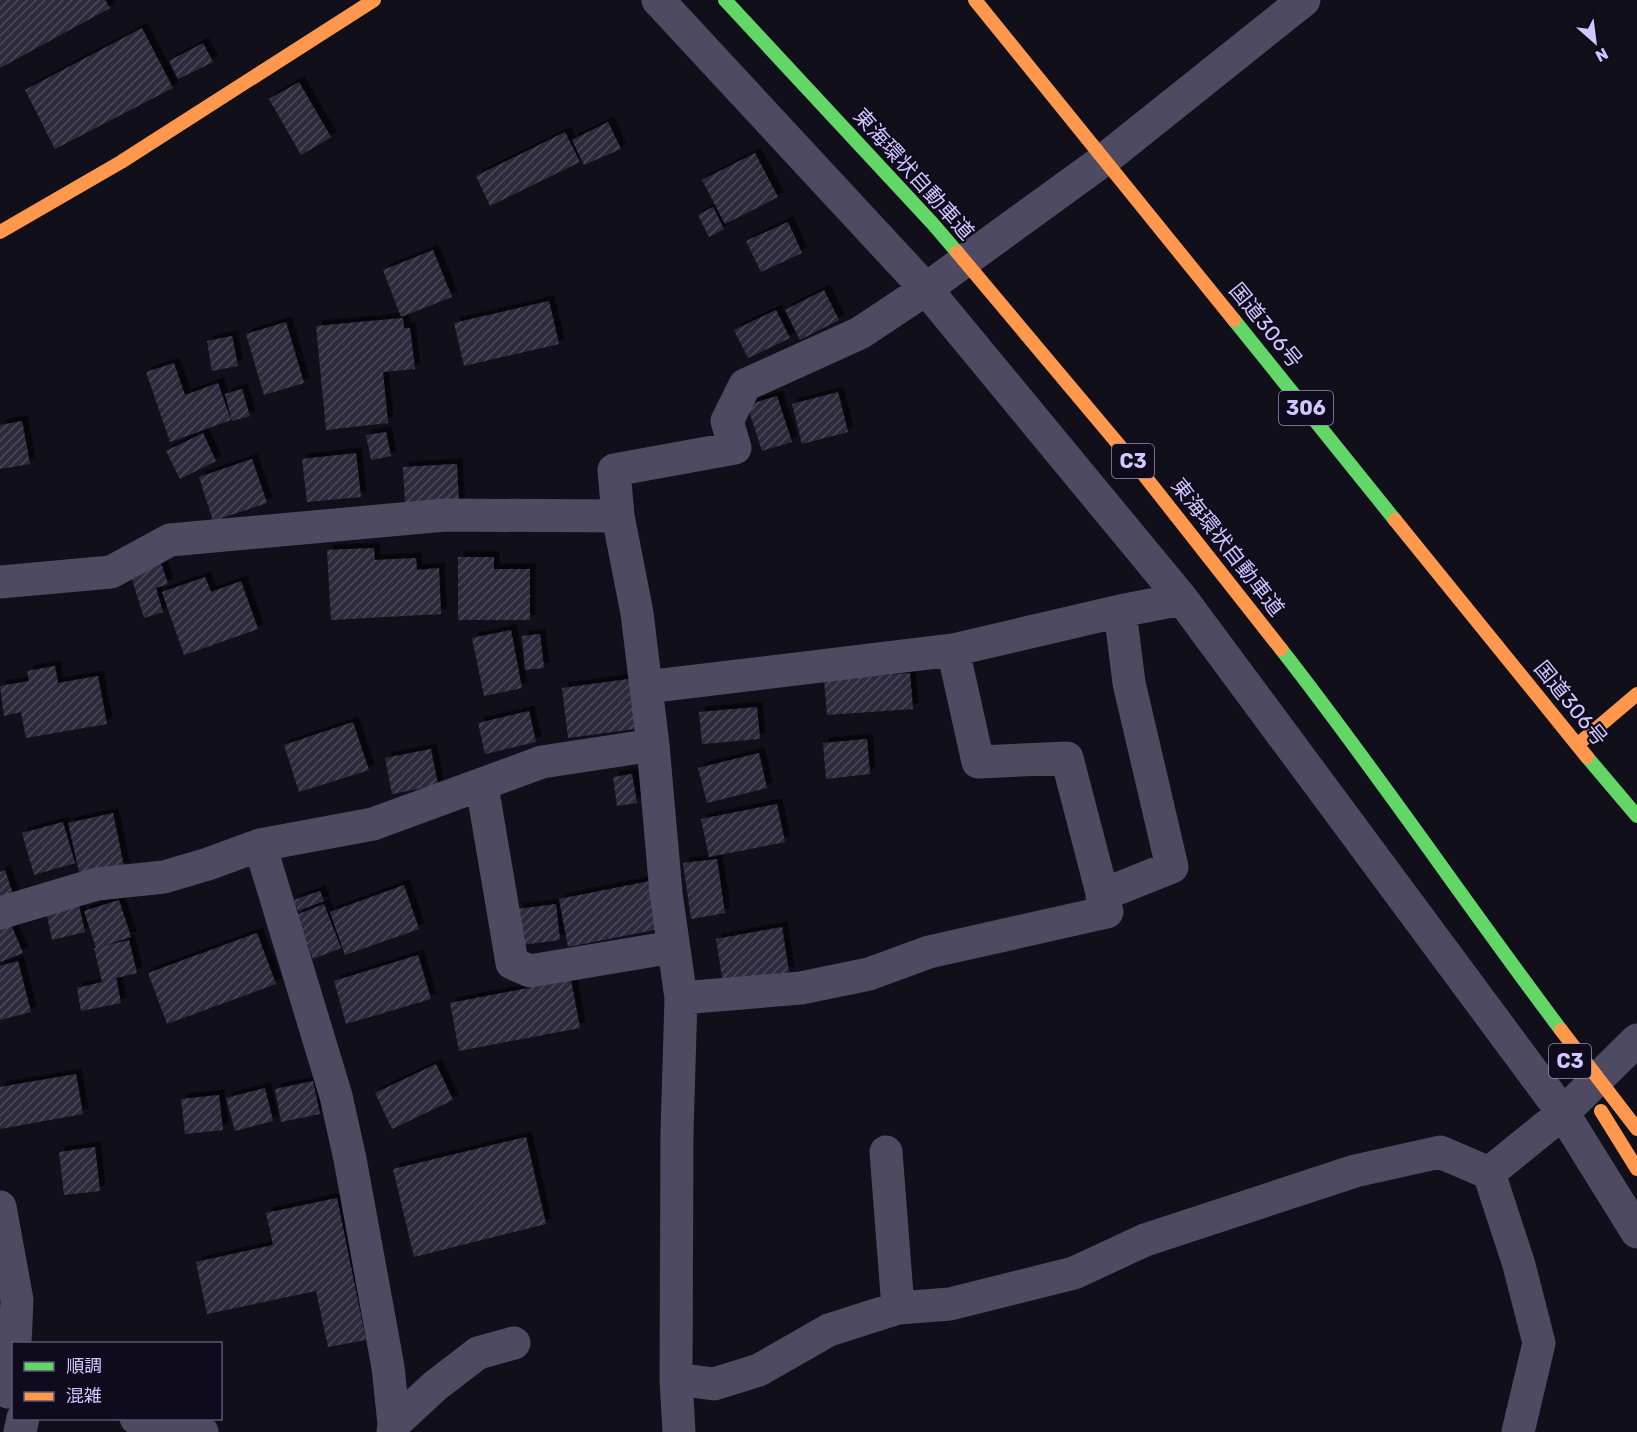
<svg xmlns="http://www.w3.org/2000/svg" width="1637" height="1432" font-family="Rubik,'Noto Sans JP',sans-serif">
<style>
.building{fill:url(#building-hatch);filter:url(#shadow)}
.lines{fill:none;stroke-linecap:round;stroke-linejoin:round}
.street{stroke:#4d4a62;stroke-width:33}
.fast{stroke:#63d668;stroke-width:14}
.slow{stroke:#ff974d;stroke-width:14}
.fast-bridge{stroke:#63d668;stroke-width:14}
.slow-bridge{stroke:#ff974d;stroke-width:14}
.labels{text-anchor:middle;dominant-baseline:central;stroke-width:4.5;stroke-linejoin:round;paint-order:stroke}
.shield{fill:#0f0b1d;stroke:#968fbb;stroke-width:1.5}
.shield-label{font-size:20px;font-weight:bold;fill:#d0c7ff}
.street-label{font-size:21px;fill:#d0c7ff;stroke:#0f0b1d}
</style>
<defs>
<pattern id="building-hatch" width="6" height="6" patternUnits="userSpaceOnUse" patternTransform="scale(1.5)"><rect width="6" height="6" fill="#2f2c3c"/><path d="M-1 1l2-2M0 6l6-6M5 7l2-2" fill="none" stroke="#4c4959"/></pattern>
<filter id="shadow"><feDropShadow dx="5.5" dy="-5.5" stdDeviation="0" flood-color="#0009"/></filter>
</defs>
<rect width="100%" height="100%" fill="#110f19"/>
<path class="building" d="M 0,0 L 105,0 L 110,8 L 0,68 Z
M 142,28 L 173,88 L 55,149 L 25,90 Z
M 203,43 L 213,62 L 178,79 L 169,61 Z
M 299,82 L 331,137 L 301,155 L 269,99 Z
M 608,122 L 621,149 L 584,165 L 572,140 Z
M 565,132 L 580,162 L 490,206 L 476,176 Z
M 755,153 L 778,197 L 725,224 L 702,180 Z
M 713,207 L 724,229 L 709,237 L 698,215 Z
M 788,222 L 802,253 L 761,272 L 746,241 Z
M 433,250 L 452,297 L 401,317 L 383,270 Z
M 824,290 L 839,320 L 800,340 L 785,310 Z
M 549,301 L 559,344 L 464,366 L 454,323 Z
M 776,310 L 790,338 L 748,358 L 734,330 Z
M 403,318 L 404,328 L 410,328 L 415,369 L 383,372 L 388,423 L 326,430 L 316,326 Z
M 286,322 L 304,383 L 264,395 L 246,334 Z
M 232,336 L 238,366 L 212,371 L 207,341 Z
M 174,363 L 185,395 L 218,383 L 231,420 L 170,442 L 146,372 Z
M 242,389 L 250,416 L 232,421 L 225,394 Z
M 838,392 L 848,432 L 802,444 L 792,404 Z
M 777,396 L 792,442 L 762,451 L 747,405 Z
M 22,421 L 30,464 L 0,469 L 0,425 Z
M 386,432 L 391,456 L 371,460 L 366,435 Z
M 203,433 L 216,461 L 180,479 L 166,451 Z
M 356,453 L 361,497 L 307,502 L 302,459 Z
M 252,459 L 267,503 L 213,521 L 199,477 Z
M 457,464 L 459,504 L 405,506 L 403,467 Z
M 374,548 L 375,560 L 416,558 L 417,570 L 439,568 L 441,614 L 331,620 L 327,550 Z
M 458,557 L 494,557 L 494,569 L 530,569 L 530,620 L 458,620 Z
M 161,563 L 168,584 L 156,588 L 163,612 L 144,618 L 130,573 Z
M 205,577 L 211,592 L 241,581 L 258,629 L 184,655 L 162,592 Z
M 511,630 L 522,688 L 484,696 L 472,638 Z
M 540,634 L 544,668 L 525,670 L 522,636 Z
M 55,666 L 58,683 L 98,676 L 107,724 L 26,738 L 21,712 L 4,716 L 0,686 L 29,681 L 27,671 Z
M 910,673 L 913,709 L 827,715 L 824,680 Z
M 629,679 L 635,729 L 568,738 L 562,688 Z
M 757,707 L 760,739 L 702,744 L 699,712 Z
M 529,711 L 536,742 L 485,754 L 478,723 Z
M 353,722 L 369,770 L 299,792 L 284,745 Z
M 867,739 L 870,774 L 826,779 L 823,743 Z
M 431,749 L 438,785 L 392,794 L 385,758 Z
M 759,753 L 767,788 L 707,803 L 698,768 Z
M 632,774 L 637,803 L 617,806 L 613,777 Z
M 777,804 L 785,842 L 709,857 L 701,819 Z
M 113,813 L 124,866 L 80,876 L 68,823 Z
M 63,822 L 75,863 L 34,875 L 22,833 Z
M 717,859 L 725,913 L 691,919 L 683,863 Z
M 5,870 L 15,900 L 0,904 L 0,872 Z
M 650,881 L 659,929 L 568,947 L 559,899 Z
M 404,885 L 419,929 L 345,955 L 330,912 Z
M 320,891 L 324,901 L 298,911 L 294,900 Z
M 77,897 L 85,932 L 52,940 L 45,905 Z
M 119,900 L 131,937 L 103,946 L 129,940 L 137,973 L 116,978 L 121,1003 L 81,1011 L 77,988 L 102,982 L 94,948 L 96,948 L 84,911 Z
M 324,904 L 341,948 L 313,959 L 296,915 Z
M 556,904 L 560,940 L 522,945 L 517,909 Z
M 7,915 L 23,953 L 0,962 L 0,918 Z
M 782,927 L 789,972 L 723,984 L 716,939 Z
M 257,933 L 276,984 L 167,1024 L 148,973 Z
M 418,955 L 431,999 L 346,1024 L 334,981 Z
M 18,961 L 31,1012 L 0,1020 L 0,966 Z
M 571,980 L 580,1028 L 459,1051 L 450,1003 Z
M 436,1064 L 453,1100 L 392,1129 L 375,1093 Z
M 76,1074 L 83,1114 L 0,1129 L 0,1087 Z
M 313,1081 L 320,1114 L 281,1122 L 275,1089 Z
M 265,1088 L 273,1121 L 235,1131 L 226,1098 Z
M 219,1095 L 223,1130 L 185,1134 L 181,1099 Z
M 526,1137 L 546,1224 L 414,1257 L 393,1169 Z
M 95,1147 L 100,1191 L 64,1195 L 59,1152 Z
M 337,1198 L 366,1340 L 328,1347 L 316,1291 L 207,1314 L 196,1262 L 273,1245 L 266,1213 Z"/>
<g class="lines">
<path class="street" d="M 658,0 L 926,289 L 1182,599 L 1563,1113 L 1637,1232
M 0,582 L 111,572 L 170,540 L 445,515 L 618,516
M 646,687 L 953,650 L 1120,611 L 1182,599
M 482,786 L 512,963 L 530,971 L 673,947
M 260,845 L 336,1096 L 350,1159 L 388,1367 L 394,1424 L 393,1432
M 1102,895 L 1172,867 L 1129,683 L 1120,611
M 0,913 L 97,884 L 164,877 L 208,864 L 260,845 L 373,824 L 542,762 L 653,745
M 681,998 L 801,988 L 869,974 L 929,952 L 1107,912 L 1067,758 L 978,762 L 953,650
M 886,1152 L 898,1308
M 1489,1173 L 1519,1265 L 1539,1343 L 1518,1432
M 1489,1173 L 1563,1113 L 1637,1040
M 0,1207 L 17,1300 L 15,1344
M 676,1379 L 714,1384 L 759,1370 L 829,1330 L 898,1308 L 950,1304 L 1074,1273 L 1145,1240 L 1355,1171 L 1440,1152 L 1489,1173
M 8,1392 L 14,1352
M 136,1418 L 202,1432
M 394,1424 L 435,1386 L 478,1353 L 514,1343
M 20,1432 L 23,1418
M 679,1432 L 676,1379 L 677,1132 L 681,998 L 666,893 L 653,745 L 637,613 L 618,516 L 614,470 L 735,448 L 727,421 L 745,385 L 860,333 L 926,289 L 1105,159 L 1304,0"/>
<path class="fast" d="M 1234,320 L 1395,520
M 1587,757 L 1637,816"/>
<path class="slow" d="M 975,0 L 1234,320
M 0,232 L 121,162 L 374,0
M 1395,520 L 1587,757
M 1577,745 L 1637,694"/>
<path class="fast-bridge" d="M 725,0 L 933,224 L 957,252
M 1281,649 C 1378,773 1466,904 1561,1030"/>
<path class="slow-bridge" d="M 957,252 L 1140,470 L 1281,649
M 1561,1030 L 1637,1129
M 1601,1111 L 1637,1169"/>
</g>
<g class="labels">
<g class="shield">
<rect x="1279" y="391" width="54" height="34" rx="4.5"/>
<rect x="1112" y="444" width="42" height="34" rx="4.5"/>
<rect x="1549" y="1044" width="42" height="34" rx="4.5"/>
</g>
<g class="shield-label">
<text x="1306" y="408">306</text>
<text x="1133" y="461">C3</text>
<text x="1570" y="1061">C3</text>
</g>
<g class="street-label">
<text transform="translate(914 174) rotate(48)">東海環状自動車道</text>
<text transform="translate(1266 325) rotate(51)">国道306号</text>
<text transform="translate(1228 547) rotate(52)">東海環状自動車道</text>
<text transform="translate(1571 703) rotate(51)">国道306号</text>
</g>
</g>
<rect x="12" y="1342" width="210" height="78" fill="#0f0b1d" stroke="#5c5677" stroke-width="1.5"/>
<rect x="24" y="1362" width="30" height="9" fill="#63d668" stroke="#5c5677" stroke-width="1.5"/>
<text x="66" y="1372" font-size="18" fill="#d0c7ff">順調</text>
<rect x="24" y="1392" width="30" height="9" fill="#ff974d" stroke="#5c5677" stroke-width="1.5"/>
<text x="66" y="1402" font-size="18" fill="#d0c7ff">混雑</text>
<g transform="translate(1595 42) rotate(152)" stroke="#0f0b1d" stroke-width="4.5" paint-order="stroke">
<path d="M0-4.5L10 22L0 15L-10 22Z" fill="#d0c7ff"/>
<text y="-9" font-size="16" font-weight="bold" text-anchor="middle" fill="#d0c7ff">N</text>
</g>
</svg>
